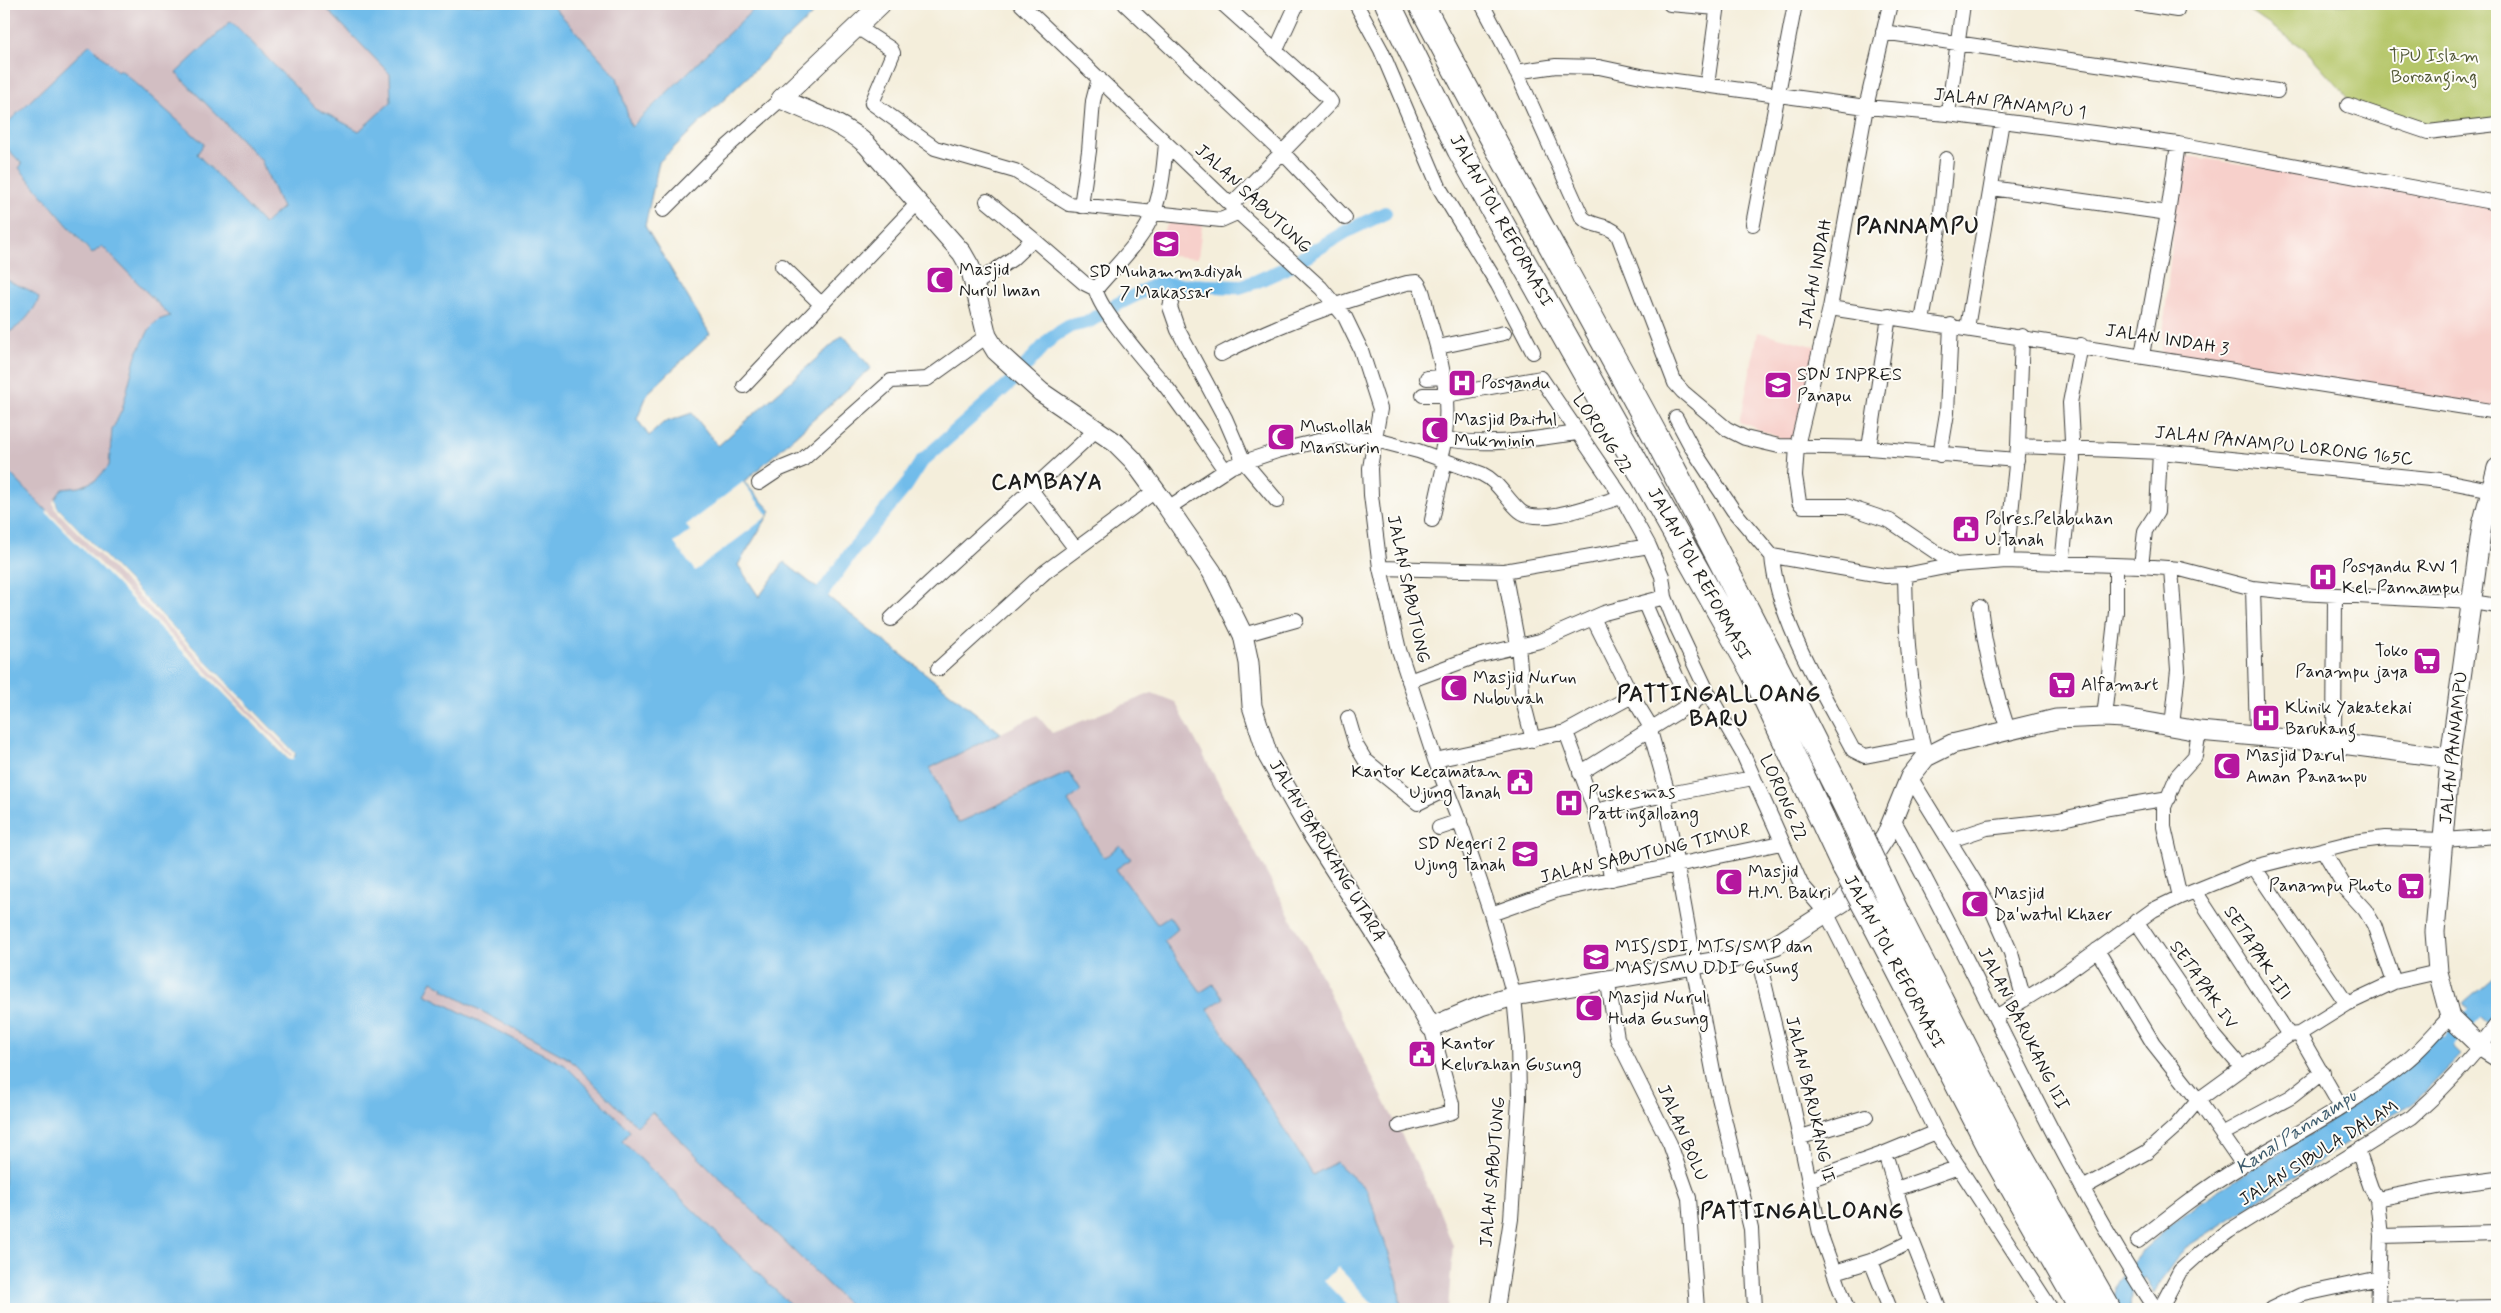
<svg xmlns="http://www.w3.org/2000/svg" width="2501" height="1313" font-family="Mynerve,sans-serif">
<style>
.built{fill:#f7d0cb}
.industrial{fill:#d2bec2}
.green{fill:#b5c669;stroke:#687142}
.water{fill:#71bcea;stroke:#466c83}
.pier{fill:#f4eedb}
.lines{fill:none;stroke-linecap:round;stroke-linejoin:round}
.canal{stroke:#71bcea;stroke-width:14}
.street-casing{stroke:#3c3c39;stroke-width:16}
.secondary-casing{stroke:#3c3c39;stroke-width:21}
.highway-casing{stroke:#3c3c39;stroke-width:27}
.street{stroke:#fff;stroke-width:14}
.secondary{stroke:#fff;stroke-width:19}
.highway{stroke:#fff;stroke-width:25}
.highway-bridge-casing{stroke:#3c3c39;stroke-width:27;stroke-linecap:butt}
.highway-bridge{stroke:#fff;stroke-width:25}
.labels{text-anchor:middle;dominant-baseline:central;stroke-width:4;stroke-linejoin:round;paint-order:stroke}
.park-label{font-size:18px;fill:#525837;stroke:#fdfcf7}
.street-label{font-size:18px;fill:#1c1c1c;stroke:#fdfcf7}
.poi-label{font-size:18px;fill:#1c1c1c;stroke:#fdfcf7;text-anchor:start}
.water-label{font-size:19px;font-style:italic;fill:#3e5c6e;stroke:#fdfcf7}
.district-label{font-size:22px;font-weight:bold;letter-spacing:1px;fill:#1c1c1c;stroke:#fdfcf7}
</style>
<rect width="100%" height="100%" fill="#fdfcf7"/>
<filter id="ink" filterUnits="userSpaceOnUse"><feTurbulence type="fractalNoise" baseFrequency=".02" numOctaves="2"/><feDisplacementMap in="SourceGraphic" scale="10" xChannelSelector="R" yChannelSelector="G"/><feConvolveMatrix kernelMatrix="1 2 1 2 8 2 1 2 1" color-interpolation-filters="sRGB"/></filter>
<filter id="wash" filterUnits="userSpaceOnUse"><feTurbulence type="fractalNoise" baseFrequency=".0096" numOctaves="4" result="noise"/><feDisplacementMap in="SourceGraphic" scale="20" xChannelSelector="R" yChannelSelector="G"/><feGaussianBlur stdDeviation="1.12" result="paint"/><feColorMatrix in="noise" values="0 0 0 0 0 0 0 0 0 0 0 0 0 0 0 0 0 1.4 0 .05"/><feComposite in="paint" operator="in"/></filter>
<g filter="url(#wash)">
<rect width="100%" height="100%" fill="#f4eedb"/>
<path class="built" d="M 2180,155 L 2497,202 L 2497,412 L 2161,357 Z
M 1172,218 L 1203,219 L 1198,258 L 1158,255 L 1160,236 Z
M 1758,332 L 1818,347 L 1792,443 L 1740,422 Z"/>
<path class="industrial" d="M 4,4 L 322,4 L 390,74 L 391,102 L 359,131 L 316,108 L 231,21 L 176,73 L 261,160 L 282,208 L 264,224 L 197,153 L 204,144 L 120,69 L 118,72 L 90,44 L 4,126 Z
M 551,4 L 759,4 L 630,127 L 617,77 Z
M 4,145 L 22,165 L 19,168 L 91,254 L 102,245 L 170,316 L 158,320 L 136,355 L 122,410 L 112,430 L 109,466 L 96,480 L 80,487 L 62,489 L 295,753 L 295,756 L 289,760 L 4,467 Z
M 1152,693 L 1175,702 L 1314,962 L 1437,1205 L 1453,1246 L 1448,1309 L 1401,1309 L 1398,1281 L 1367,1190 L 1313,1175 L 1208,1008 L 1223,998 L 1201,992 L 1164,941 L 1178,929 L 1157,925 L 1116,869 L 1130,859 L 1120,846 L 1105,858 L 1068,801 L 1081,791 L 1069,772 L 958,823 L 930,768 L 1037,715 L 1052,733 Z
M 432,981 L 444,988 L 443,990 L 569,1059 L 637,1126 L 652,1112 L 853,1309 L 795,1309 L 622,1141 L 630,1131 L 565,1065 L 424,994 Z"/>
<path class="green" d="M 2239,4 L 2497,4 L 2497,122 L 2430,132 L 2353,103 L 2305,49 Z"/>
<path class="water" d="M 322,4 L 551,4 L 617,77 L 631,127 L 759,4 L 817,4 L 820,7 L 659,162 L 645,226 L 710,334 L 648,393 L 637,419 L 649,436 L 663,423 L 692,413 L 718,446 L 843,335 L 871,368 L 744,482 L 771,511 L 738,565 L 759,597 L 784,562 L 1001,733 L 930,768 L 958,823 L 1069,772 L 1081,791 L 1068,801 L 1104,858 L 1120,845 L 1131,859 L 1116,869 L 1157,924 L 1169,916 L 1178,929 L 1164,941 L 1201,992 L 1213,984 L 1224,998 L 1208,1009 L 1313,1175 L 1336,1162 L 1367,1190 L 1398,1281 L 1401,1309 L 853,1309 L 652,1112 L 637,1126 L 569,1059 L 443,990 L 444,988 L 432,981 L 425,994 L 565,1065 L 630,1131 L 622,1141 L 795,1309 L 4,1309 L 4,467 L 289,760 L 295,756 L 295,753 L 57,507 L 55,499 L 62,489 L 80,487 L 96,480 L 109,466 L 112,430 L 122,410 L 136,355 L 150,328 L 158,320 L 170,316 L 102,246 L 92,254 L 19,168 L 22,164 L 4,145 L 4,126 L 90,44 L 117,71 L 120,69 L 204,144 L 197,154 L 264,224 L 282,208 L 261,160 L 176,73 L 231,21 L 316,108 L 359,131 L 391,102 L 390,74 Z
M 4,277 C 15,287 29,286 39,298 C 34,312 18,330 4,334 Z
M 2497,973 L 2497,1014 L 2489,1026 L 2463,1003 Z
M 2439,1034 L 2461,1055 L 2420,1097 L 2407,1107 L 2386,1118 L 2185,1248 L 2159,1284 L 2155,1293 L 2145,1277 L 2131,1294 L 2130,1309 L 2113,1309 L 2115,1285 L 2143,1250 L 2169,1227 L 2200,1202 L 2343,1113 Z"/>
<path class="pier" d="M 743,482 L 768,516 L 695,571 L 674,543 L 690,531 L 686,525 Z
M 55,499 L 57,507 L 295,753 L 293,760 L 289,760 L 46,512 L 47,510 L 291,757 L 292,754 L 55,509 L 53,502 Z
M 1338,1267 L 1378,1309 L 1351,1309 L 1324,1281 Z"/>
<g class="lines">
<path class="canal" d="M 822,593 L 855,547 L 906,486 L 922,461 L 1011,382 L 1052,337 L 1070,326 L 1088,322 L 1114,306 L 1157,284 L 1239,287 L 1255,282 L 1284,269 L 1347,231 L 1385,213
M 2435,1056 L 2497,988"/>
</g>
</g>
<g filter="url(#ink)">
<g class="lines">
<defs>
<path id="street" d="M 1021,4 L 1240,214 L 1321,288 L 1345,317 L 1361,350 L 1380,409 L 1370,468 L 1371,495 L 1380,568 L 1399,650 L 1435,760 L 1463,831 L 1491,914 L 1514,996 L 1518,1040 L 1519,1100 L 1511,1219 L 1497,1309
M 1125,4 L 1283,153 L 1345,218
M 1223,4 L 1328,98 L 1331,102 L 1231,205
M 1356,4 L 1381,50 L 1440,189 L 1498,285 L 1533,352
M 1482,4 L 1507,51 L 1582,217 C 1592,228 1608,223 1618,235 L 1675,383 L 1683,392 L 1727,429 L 1745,438 L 1779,446 L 1869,448 L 2017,460
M 1670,4 L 1717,8
M 1890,4 L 1866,107 L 1830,308 L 1797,446 L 1795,476 L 1799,502 L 1803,506 L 1846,506 L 1890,521 L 1955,565
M 2138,4 L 2177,10
M 857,27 L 891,49 L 893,53 L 872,103 L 935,148 L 1015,171 L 1069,204 L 1221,220 L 1239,212
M 1883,32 L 2277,91
M 1276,50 L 1297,4
M 1516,72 L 1556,66 L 1599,67 L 1646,77 L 1866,107 L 1948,114 L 2178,144 L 2497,203
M 1707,85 L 1718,4
M 2348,105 L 2428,132 L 2497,124
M 1948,114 L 1963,4
M 1166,143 C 1164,166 1162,190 1154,211 C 1144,240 1115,266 1096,289 C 1097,309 1152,369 1167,388 C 1187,414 1206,443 1225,470
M 1991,188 L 2168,213
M 1081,206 L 1089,151 L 1093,101 L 1099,78
M 663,210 L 719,154 L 781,99
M 1753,224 L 1795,4
M 1033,239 L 1084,283 L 1096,289
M 782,266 L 822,305
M 975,284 L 1012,259 L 1033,239 L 987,201
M 1172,299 L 1170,307 L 1178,330 L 1225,418 L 1244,462 L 1277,501
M 1830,308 L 2497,412
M 1922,321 L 1940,223 L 1946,159
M 1967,328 L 2002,121
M 1438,347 L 1504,333
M 1221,354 C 1277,324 1346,300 1407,283 L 1417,282 C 1424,290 1425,305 1428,315 C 1443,363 1454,410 1440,459
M 2142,355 L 2168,213 L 2178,144
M 1427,378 L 1443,377
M 744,386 L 919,202
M 1423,395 L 1446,395 L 1541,378 L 1622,497 L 1649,546 L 1662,576 L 1665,597 L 1676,625 L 1708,693 L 1743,754 L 1801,884 L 1827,914 L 1936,1132 L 2051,1309
M 1676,418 L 1692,448 L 1733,510 L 1772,556 L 1886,576 L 1905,575
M 1446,439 C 1490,447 1532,439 1577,433
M 2018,446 L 2160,452 L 2440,480 L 2491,490
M 1869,448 L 1889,316
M 1940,455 L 1947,413 L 1951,325
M 759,483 L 780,469 L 802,460 L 891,381 L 927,379 L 987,336
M 1032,491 L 1075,548
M 1168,508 L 1232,466 L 1277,451 L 1339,436 L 1376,440 L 1418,451 L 1482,474 C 1499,482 1506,499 1520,511 C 1539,527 1599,503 1622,497
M 1432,520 L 1445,461
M 1772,556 C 1777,619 1823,693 1853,750 L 1865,756 L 1922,745
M 2006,561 L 2018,446 L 2022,336
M 2062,564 L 2073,460 L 2070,403 L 2081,345
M 2141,566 L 2145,531 L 2157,512 L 2160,452
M 1380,568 L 1504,571 L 1649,546
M 2171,568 L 2178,670 L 2172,726
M 1504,571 L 1518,645 L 1523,701 L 1533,740
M 2253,588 L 2257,735
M 1645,604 L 1676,676 L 1692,705
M 1980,607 C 1985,650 1994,689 2008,730
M 1593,618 L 1632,696 L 1652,729
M 891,619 C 959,554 1029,493 1097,429
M 1243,635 L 1296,620
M 938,669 L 1045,572 L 1155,491
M 1409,681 L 1477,656 L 1540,641 L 1604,613 L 1665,597
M 2104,717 L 2116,612 L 2116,566
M 1348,718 L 1356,745 L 1365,760 L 1418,803 L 1447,789
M 1650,731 L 1668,794
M 1566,732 L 1632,696
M 2334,743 L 2335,596
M 1926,757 C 1910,697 1906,637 1905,575 L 1955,565 L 2006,561 L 2141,566 L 2180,569 L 2253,588 L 2299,593 L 2472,602 L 2497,606
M 1435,760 L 1566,732 L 1595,811 L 1612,879
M 1580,773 L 1708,693
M 1910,777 L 1992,910 L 2011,953 L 2024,1000
M 1664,795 L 1753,778
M 1595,811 L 1664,795 L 1695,966
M 1894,821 C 1984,982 2053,1155 2155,1309
M 1439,828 L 1460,821
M 1951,840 L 1987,828 L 2059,820 L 2109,808 L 2169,798
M 2323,850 L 2346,889 L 2365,910 L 2374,925 L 2394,982
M 2195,891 L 2289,1035
M 2180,897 L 2164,827 L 2164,807 L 2177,776 L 2195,756 L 2199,731
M 1491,914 L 1558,890 L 1781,843
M 2136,921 L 2212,1033 L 2242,1068
M 2097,950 L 2153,1043 L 2198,1100 L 2243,1165
M 1757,953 L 1788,1082 L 1820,1233 L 1847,1309
M 1693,966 L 1715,1081 L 1751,1229 L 1755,1309
M 1607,978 L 1617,1038 L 1670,1144 L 1689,1198 L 1697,1309
M 2347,1004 L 2394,982 L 2438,972
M 1996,1017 L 2059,978 L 2153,910 L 2180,897 L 2254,867 L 2353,842 L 2385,838 L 2444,840 L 2497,836
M 2299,1034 L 2341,1107
M 1399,1126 L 1452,1112 L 1452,1104 L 1431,1027
M 2222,1134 L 2291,1097 L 2323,1072
M 1801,1137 L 1866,1117
M 2358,1151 L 2371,1188 L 2377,1199 L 2381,1236 L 2378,1309
M 1885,1153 L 1908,1230 L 1939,1309
M 1809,1180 L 1885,1153 L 1936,1132
M 2083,1188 L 2147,1152 L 2175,1127 L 2198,1100 L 2242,1068 L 2289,1035 L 2299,1034 L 2347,1004 L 2254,867
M 1896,1189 L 1959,1167
M 2377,1199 L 2443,1186 L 2497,1179
M 2381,1236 L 2497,1233
M 2138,1241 C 2172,1214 2206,1187 2243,1165 C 2297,1133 2355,1103 2404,1063 C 2421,1050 2435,1032 2450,1017
M 1871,1261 L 1890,1309
M 1835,1272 L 1871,1261 L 1912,1241
M 2160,1309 L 2180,1271 L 2201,1252 L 2229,1231 L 2412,1117 C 2444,1089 2472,1058 2497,1024
M 2271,1309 L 2300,1295 L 2380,1278
M 2378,1309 L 2497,1307"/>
<path id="secondary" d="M 881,4 L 781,99 C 810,112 843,123 867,145 L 962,253 L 970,267 L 987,336 L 996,351 L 1041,392 L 1116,443 L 1133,460 L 1168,508 L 1212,572 L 1243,635 L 1249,663 L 1252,706 L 1268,756 L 1312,834 L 1399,970 L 1431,1027 L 1481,1006 L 1514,996 L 1735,958 L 1776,945 L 1843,902 L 1886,836 L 1910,777 L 1926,757 L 1952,744 L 2056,719 L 2104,717 L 2124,718 L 2199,731 L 2334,743 L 2450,758
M 2497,468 L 2482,525 L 2450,758 L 2435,932 L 2438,972 L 2450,1017 L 2481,1047 L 2497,1057"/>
<path id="highway" d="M 1388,4 L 1460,150 L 1753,671 L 1845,868
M 1421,4 C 1497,150 1579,294 1657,439 C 1724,565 1789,691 1852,818
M 1896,912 L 2015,1146 L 2108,1309
M 1874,922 L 1996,1158 L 2082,1309"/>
</defs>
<use href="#street" class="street-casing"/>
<use href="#secondary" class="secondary-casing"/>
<use href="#highway" class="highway-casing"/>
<use href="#street" class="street"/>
<use href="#secondary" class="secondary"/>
<use href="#highway" class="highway"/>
<defs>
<path id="highway-bridge" d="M 1852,818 L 1896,912
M 1845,868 L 1874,922"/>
</defs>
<use href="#highway-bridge" class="highway-bridge-casing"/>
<use href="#highway-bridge" class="highway-bridge"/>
</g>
</g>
<defs>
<symbol id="school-square" viewBox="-11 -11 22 22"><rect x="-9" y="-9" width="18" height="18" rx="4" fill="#b5179e" stroke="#fdfcf7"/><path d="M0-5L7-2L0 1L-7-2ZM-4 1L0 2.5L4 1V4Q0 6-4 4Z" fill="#fff"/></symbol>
<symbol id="mosque-square" viewBox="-11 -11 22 22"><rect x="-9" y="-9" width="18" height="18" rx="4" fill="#b5179e" stroke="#fdfcf7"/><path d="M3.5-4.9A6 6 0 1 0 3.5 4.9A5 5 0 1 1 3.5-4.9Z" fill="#fff"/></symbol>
<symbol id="hospital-square" viewBox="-11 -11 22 22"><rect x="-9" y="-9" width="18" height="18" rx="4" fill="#b5179e" stroke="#fdfcf7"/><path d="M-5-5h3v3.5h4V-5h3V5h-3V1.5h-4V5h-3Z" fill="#fff"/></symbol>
<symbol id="civic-square" viewBox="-11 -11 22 22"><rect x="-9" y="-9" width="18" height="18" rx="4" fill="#b5179e" stroke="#fdfcf7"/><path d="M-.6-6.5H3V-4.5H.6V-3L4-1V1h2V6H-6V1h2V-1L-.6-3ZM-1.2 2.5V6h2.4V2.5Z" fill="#fff"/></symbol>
<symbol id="supermarket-square" viewBox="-11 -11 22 22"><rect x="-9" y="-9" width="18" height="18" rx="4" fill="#b5179e" stroke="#fdfcf7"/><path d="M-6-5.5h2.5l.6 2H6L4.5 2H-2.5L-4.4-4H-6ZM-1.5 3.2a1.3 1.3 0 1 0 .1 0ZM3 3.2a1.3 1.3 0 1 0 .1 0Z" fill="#fff"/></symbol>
</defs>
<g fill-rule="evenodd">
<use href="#school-square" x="1150" y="228" width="32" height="32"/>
<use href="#mosque-square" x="924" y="264" width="32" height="32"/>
<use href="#hospital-square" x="1446" y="367" width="32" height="32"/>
<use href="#school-square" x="1762" y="369" width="32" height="32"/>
<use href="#mosque-square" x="1419" y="414" width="32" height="32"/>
<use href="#mosque-square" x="1265" y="421" width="32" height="32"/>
<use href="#civic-square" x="1950" y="513" width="32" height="32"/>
<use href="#hospital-square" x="2307" y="561" width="32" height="32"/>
<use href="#supermarket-square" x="2411" y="645" width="32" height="32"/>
<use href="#supermarket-square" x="2046" y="669" width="32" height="32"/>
<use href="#mosque-square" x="1438" y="672" width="32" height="32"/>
<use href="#hospital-square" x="2250" y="702" width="32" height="32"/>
<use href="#mosque-square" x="2211" y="750" width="32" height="32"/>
<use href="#civic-square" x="1504" y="766" width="32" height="32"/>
<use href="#hospital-square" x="1553" y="787" width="32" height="32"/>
<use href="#school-square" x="1509" y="838" width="32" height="32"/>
<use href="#mosque-square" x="1713" y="866" width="32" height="32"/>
<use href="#supermarket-square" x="2395" y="870" width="32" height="32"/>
<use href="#mosque-square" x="1959" y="888" width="32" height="32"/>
<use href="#school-square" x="1580" y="941" width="32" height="32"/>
<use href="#mosque-square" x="1573" y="992" width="32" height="32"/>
<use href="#civic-square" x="1406" y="1038" width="32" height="32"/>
</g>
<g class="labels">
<g class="park-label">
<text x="2434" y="56">TPU Islam<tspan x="2434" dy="21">Boroanging</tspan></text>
</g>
<g class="street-label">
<text transform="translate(2010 104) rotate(7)">JALAN PANAMPU 1</text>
<text transform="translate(1253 199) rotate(43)">JALAN SABUTUNG</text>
<text transform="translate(1501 221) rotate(61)">JALAN TOL REFORMASI</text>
<text transform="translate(1816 274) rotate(-79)">JALAN INDAH</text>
<text transform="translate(2167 340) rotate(9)">JALAN INDAH 3</text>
<text transform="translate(1602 434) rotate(56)">LORONG 22</text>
<text transform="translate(2284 446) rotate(6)">JALAN PANAMPU LORONG 165C</text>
<text transform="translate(1699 574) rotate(61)">JALAN TOL REFORMASI</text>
<text transform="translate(1408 589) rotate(78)">JALAN SABUTUNG</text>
<text transform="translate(2454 748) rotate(-84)">JALAN PANNAMPU</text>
<text transform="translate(1783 798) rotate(66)">LORONG 22</text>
<text transform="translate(1327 851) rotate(59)">JALAN BARUKANG UTARA</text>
<text transform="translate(1645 854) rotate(-13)">JALAN SABUTUNG TIMUR</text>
<text transform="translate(2257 953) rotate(57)">SETAPAK III</text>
<text transform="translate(1894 962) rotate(62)">JALAN TOL REFORMASI</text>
<text transform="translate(2203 985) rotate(55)">SETAPAK IV</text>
<text transform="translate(2023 1029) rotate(63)">JALAN BARUKANG III</text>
<text transform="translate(1810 1099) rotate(77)">JALAN BARUKANG II</text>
<text transform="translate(1682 1133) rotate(67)">JALAN BOLU</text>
<text transform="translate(2319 1153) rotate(-32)">JALAN SIBULA DALAM</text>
<text transform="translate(1493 1172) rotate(-85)">JALAN SABUTUNG</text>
</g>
<g class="poi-label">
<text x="959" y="270">Masjid<tspan x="959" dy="21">Nurul Iman</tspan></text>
<text x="1166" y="272" text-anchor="middle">SD Muhammadiyah<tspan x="1166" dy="21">7 Makassar</tspan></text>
<text x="1797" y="375">SDN INPRES<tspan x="1797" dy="21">Panapu</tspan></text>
<text x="1481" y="383">Posyandu</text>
<text x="1454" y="420">Masjid Baitul<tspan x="1454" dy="21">Mukminin</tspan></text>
<text x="1300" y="427">Mushollah<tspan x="1300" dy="21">Manshurin</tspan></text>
<text x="1985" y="519">Polres.Pelabuhan<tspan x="1985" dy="21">U.Tanah</tspan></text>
<text x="2342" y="567">Posyandu RW 1<tspan x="2342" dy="21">Kel. Pannampu</tspan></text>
<text x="2408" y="651" text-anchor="end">Toko<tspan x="2408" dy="21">Panampu jaya</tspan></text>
<text x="1473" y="678">Masjid Nurun<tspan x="1473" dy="21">Nubuwah</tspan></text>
<text x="2081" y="685">Alfamart</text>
<text x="2285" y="708">Klinik Yakatekai<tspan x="2285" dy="21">Barukang</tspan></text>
<text x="2246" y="756">Masjid Darul<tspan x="2246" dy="21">Aman Panampu</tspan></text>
<text x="1501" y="772" text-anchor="end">Kantor Kecamatan<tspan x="1501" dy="21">Ujung Tanah</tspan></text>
<text x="1588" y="793">Puskesmas<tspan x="1588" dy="21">Pattingalloang</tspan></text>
<text x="1506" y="844" text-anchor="end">SD Negeri 2<tspan x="1506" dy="21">Ujung Tanah</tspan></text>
<text x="1748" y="872">Masjid<tspan x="1748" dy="21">H.M. Bakri</tspan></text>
<text x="2392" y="886" text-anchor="end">Panampu Photo</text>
<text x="1994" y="894">Masjid<tspan x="1994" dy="21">Da'watul Khaer</tspan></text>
<text x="1615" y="947">MIS/SDI, MTS/SMP dan<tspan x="1615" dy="21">MAS/SMU DDI Gusung</tspan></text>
<text x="1608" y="998">Masjid Nurul<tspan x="1608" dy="21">Huda Gusung</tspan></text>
<text x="1441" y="1044">Kantor<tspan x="1441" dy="21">Kelurahan Gusung</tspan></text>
</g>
<g class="water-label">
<text transform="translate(2296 1132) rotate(-33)">Kanal Pannampu</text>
</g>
<g class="district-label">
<text x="1918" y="227">PANNAMPU</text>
<text x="1047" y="483">CAMBAYA</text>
<text x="1719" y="695">PATTINGALLOANG<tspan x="1719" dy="25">BARU</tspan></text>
<text x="1802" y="1212">PATTINGALLOANG</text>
</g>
</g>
<rect width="2501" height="1313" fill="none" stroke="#fdfcf7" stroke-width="20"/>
</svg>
